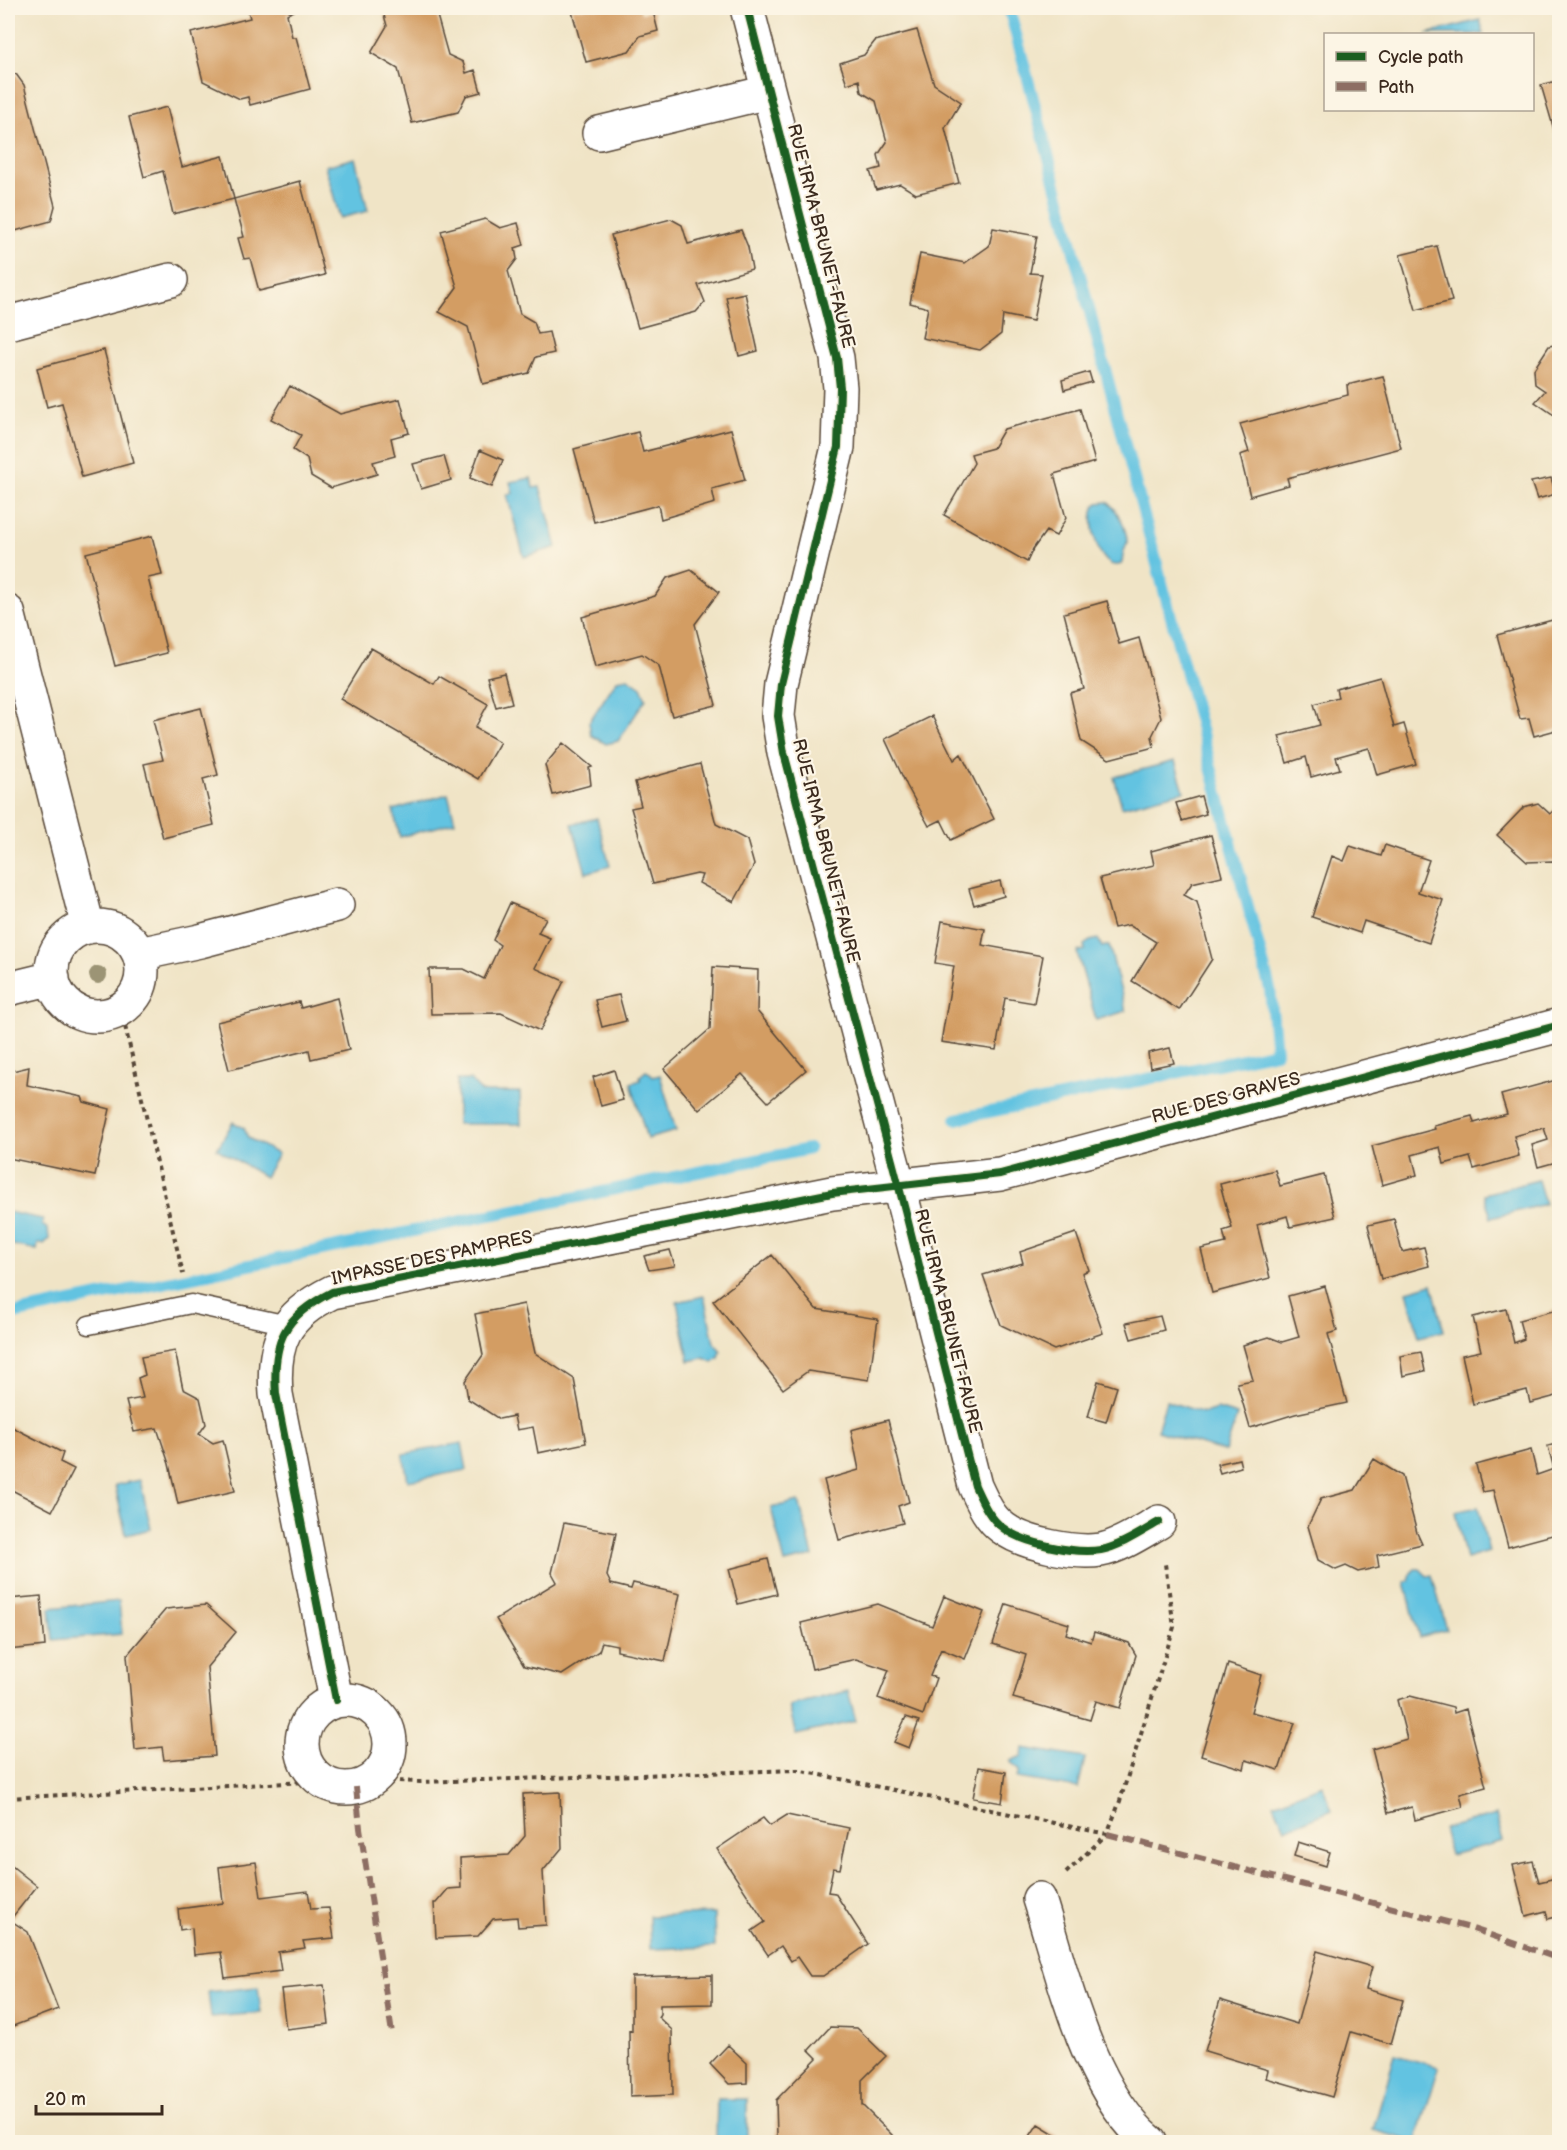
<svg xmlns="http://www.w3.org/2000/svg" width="1567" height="2150" font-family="'Balsamiq Sans',sans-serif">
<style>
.water{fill:#62c3e1;stroke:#4e7680;stroke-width:1.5}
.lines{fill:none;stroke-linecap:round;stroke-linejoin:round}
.stream{stroke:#62c3e1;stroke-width:12}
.building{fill:#d39d63}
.service-casing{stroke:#564637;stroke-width:21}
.minor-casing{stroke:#564637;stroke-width:36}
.path{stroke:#564637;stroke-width:4;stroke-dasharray:4.5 4.5;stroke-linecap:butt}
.service{stroke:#fff;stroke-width:18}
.minor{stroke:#fff;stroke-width:33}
.quiet{stroke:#8d6e63;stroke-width:6;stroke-dasharray:12 6;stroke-linecap:butt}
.cycleway-casing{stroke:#fcf5e5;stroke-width:11}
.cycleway{stroke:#1b5e20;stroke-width:8}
.tree{fill:#9c9475}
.labels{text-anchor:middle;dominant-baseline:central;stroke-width:4.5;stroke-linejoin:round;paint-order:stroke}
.street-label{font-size:18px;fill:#3b2a1e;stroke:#fcf5e5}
</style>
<rect width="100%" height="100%" fill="#fcf5e5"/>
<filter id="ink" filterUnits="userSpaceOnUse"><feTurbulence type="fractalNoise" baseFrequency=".0167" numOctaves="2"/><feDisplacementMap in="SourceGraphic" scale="12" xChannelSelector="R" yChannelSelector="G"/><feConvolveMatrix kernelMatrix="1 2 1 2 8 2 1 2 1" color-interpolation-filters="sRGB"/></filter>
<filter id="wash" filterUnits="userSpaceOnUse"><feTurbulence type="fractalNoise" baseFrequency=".008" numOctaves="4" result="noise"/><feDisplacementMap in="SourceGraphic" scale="24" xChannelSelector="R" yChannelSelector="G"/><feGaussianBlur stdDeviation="1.35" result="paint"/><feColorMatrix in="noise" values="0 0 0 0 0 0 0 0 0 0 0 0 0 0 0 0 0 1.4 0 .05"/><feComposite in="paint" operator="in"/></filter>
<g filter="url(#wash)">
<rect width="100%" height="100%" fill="#f0e4c6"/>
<path class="water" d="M 1480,20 L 1484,34 L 1426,34 Z
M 355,158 L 368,211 L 340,218 L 325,166 Z
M 531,478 L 533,488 L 540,487 L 557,547 L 524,557 L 507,495 L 513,493 L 510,482 Z
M 1107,502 C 1117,508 1127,530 1127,542 C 1127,547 1123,550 1123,555 C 1122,561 1123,565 1117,565 C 1096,567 1085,510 1098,503 C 1098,503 1106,502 1107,502 Z
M 628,678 L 641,687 L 646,699 L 618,741 L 606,744 L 591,735 L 589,722 L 617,680 Z
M 1175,761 L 1184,791 L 1122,807 L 1114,777 Z
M 448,794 L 455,822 L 400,837 L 393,810 Z
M 597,818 L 610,866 L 586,873 L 572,824 Z
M 1098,939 L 1102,947 L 1109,945 L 1126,1011 L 1096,1020 L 1077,952 L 1085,950 L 1084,945 L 1090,941 Z
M 646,1071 L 650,1073 L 653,1077 L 660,1075 L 676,1131 L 647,1139 L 631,1083 L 641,1080 L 640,1076 Z
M 457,1080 L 470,1080 L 482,1092 L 520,1092 L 521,1124 L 457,1124 Z
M 233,1122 L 244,1128 L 248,1138 L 278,1154 L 265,1177 L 217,1149 Z
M 1538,1180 L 1545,1204 L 1491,1218 L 1484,1194 Z
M 8,1212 L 43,1219 L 42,1225 L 48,1229 L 49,1239 L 44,1244 L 38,1244 L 37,1250 L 8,1244 Z
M 1432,1284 L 1444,1331 L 1419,1337 L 1407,1291 Z
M 704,1296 L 714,1343 L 721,1351 L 719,1358 L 713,1362 L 704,1358 L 689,1361 L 677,1302 Z
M 1166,1401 L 1204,1413 L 1217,1409 L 1237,1415 L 1225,1452 L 1157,1431 Z
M 462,1443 L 467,1470 L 408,1481 L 403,1454 Z
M 140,1480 L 151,1529 L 126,1535 L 115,1485 Z
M 799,1501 L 813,1556 L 785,1563 L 771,1508 Z
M 1478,1507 L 1489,1552 L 1466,1559 L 1455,1512 Z
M 1415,1569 L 1420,1569 L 1427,1576 L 1432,1575 L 1447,1630 L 1419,1637 L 1405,1582 L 1409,1581 L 1411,1573 Z
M 119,1601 L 122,1634 L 53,1640 L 50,1608 Z
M 848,1691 L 856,1721 L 796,1735 L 789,1706 Z
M 1023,1748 L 1085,1758 L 1078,1788 L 1017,1778 L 1019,1771 L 1010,1761 L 1022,1756 Z
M 1322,1785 L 1332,1810 L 1285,1829 L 1274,1804 Z
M 1496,1815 L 1503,1841 L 1450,1855 L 1443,1829 Z
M 714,1914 L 715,1947 L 650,1949 L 649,1916 Z
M 258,1987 L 261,2013 L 211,2017 L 208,1992 Z
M 1395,2055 L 1439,2067 L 1416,2142 L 1373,2130 Z
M 717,2099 L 747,2099 L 747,2142 L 716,2142 Z"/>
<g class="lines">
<path class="stream" d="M 956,1119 L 1276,1052 L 1270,989 L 1009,8
M 8,1315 L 809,1149"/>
</g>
<g id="blocks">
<path class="building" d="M 247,8 L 293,8 L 294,11 L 287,14 L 292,37 L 296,37 L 310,89 L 250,105 L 248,97 L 240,99 L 203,81 L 191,33 L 250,18 Z
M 382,8 L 439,8 L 436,12 L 448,55 L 463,62 L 466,73 L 475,70 L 481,92 L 466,96 L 458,112 L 412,123 L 398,69 L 371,53 L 387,26 Z
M 571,8 L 640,8 L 641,13 L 653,11 L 658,31 L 640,36 L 629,51 L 586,62 Z
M 917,30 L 934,84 L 961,102 L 945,128 L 959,183 L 916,194 L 900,184 L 876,190 L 870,171 L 881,168 L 878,155 L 887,142 L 876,101 L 861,92 L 859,80 L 847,84 L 840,63 L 864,55 L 875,41 Z
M 16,74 L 24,85 L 55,206 L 51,221 L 8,233 L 8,76 Z
M 1560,80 L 1560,131 L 1555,133 L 1541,85 Z
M 167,107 L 182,167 L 223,156 L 234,199 L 173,214 L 163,171 L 144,177 L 129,117 Z
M 300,181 L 325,275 L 259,291 L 250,258 L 244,259 L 238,238 L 244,237 L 234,199 Z
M 485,219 L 500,228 L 518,223 L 524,245 L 515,248 L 517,259 L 508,271 L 514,292 L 520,314 L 534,322 L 538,334 L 549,332 L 554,353 L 536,357 L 529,373 L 483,384 L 468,327 L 439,312 L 457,287 L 441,231 Z
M 671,219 L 682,225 L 688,244 L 741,230 L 748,247 L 752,269 L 698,285 L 705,302 L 696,312 L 638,328 L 611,235 Z
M 993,228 L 1037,236 L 1030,273 L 1042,274 L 1033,321 L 1003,315 L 1001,334 L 980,350 L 922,338 L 928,308 L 910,303 L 920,254 L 965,263 L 989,246 Z
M 1437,246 L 1452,301 L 1416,310 L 1400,255 Z
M 745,293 L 758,351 L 739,356 L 726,297 Z
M 1560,344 L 1560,419 L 1535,402 L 1545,391 L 1535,384 L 1534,369 L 1549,346 Z
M 104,350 L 133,463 L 82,477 L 62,403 L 47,407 L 37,368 Z
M 1089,372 L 1092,382 L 1064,390 L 1062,380 Z
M 1383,376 L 1401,448 L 1287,478 L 1289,485 L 1250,496 L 1240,455 L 1249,452 L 1240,424 L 1348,395 L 1347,385 Z
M 290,386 L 340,414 L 400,399 L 409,433 L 391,438 L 395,456 L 373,462 L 377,474 L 331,488 L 311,476 L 307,459 L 293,450 L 301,435 L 271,419 Z
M 1080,409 L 1095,462 L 1054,474 L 1066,518 L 1056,536 L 1046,531 L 1033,549 L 1027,562 L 944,515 L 974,463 L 971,454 L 993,448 L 1004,429 Z
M 731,429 L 745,480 L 712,489 L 715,503 L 661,519 L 658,505 L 594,522 L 574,449 L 638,432 L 643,452 Z
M 480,450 L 503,460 L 492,487 L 470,478 Z
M 444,456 L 451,480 L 421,489 L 413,464 Z
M 1551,478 L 1556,494 L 1537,499 L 1531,482 Z
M 152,536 L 162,575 L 148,578 L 167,653 L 115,666 L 86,553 Z
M 691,570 L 719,592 L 695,624 L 716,705 L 672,716 L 659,666 L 642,654 L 595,667 L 582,617 L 655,596 L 667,578 Z
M 1107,601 L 1119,644 L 1139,638 L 1161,718 L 1152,736 L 1154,747 L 1109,759 L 1081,741 L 1070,693 L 1084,689 L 1064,613 Z
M 1560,618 L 1560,668 L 1558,669 L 1560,675 L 1560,729 L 1534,736 L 1529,718 L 1520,719 L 1497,635 Z
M 371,648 L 434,684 L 439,676 L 488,704 L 475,728 L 500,742 L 478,779 L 340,699 Z
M 504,673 L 512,703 L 496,707 L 487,677 Z
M 1380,677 L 1394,727 L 1404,724 L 1416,764 L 1377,775 L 1369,748 L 1336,757 L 1340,769 L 1311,777 L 1306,757 L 1287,763 L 1279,736 L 1320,725 L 1314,704 L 1338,697 L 1336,689 Z
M 201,708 L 218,775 L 203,779 L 214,825 L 163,838 L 144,764 L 163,760 L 153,720 Z
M 932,716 L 954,760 L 961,754 L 994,819 L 951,840 L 941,820 L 929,826 L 907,786 L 885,739 Z
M 563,743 L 592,767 L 589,768 L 591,785 L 553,795 L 545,765 Z
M 700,764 L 716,824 L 747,840 L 754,865 L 734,902 L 699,883 L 702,875 L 697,874 L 653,884 L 631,808 L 641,806 L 635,782 Z
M 1201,796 L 1206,814 L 1182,821 L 1176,803 Z
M 1538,803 L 1550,814 L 1560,804 L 1560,866 L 1553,861 L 1527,862 L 1497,835 L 1524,807 Z
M 1211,835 L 1222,876 L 1192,883 L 1184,895 L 1197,902 L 1212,959 L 1179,1010 L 1132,981 L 1156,942 L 1129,925 L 1114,928 L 1100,878 L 1154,865 L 1151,851 Z
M 1385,845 L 1429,860 L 1418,892 L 1443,900 L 1429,943 L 1364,921 L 1360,933 L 1312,917 L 1332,856 L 1344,861 L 1350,846 L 1381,856 Z
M 1000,881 L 1004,896 L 974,905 L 969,889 Z
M 510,903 L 546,918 L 538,933 L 550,938 L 535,968 L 564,981 L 540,1031 L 501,1013 L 431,1014 L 429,969 L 464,969 L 484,979 L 500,945 L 493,940 Z
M 942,921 L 985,929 L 982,945 L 1043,956 L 1034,1003 L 1005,998 L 996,1050 L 941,1042 L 954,966 L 935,963 Z
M 713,967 L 758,970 L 757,1011 L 806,1070 L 768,1102 L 742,1074 L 699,1110 L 664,1069 L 710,1029 Z
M 619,995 L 626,1021 L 602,1027 L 595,1000 Z
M 337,998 L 349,1050 L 311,1059 L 309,1050 L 229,1070 L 217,1022 L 299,1002 L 301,1008 Z
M 1170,1048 L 1174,1063 L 1150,1068 L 1148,1053 Z
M 29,1067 L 27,1085 L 82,1097 L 84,1102 L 110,1109 L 95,1176 L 8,1158 L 10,1140 L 8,1139 L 8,1072 Z
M 614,1070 L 623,1100 L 601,1106 L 593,1077 Z
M 1560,1079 L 1560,1161 L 1538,1167 L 1532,1145 L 1548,1140 L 1544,1128 L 1514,1136 L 1519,1156 L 1474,1169 L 1470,1157 L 1444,1164 L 1440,1147 L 1412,1155 L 1417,1175 L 1382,1185 L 1372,1146 L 1435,1129 L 1434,1126 L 1472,1116 L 1474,1123 L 1507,1114 L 1501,1095 Z
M 1275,1170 L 1280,1186 L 1324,1175 L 1335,1217 L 1290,1227 L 1287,1216 L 1257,1225 L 1270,1278 L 1212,1293 L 1201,1249 L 1226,1243 L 1223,1231 L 1232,1228 L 1220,1184 Z
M 1394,1219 L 1402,1252 L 1424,1247 L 1429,1266 L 1381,1279 L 1368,1225 Z
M 1076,1233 L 1089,1270 L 1082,1273 L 1103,1333 L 1054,1350 L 1001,1325 L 983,1275 L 1023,1263 L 1020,1252 Z
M 670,1250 L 675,1266 L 649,1270 L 644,1256 Z
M 772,1255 L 816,1309 L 878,1319 L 869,1380 L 808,1371 L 783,1389 L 713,1301 Z
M 1325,1286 L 1337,1331 L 1328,1334 L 1347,1403 L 1295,1414 L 1250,1428 L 1237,1383 L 1253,1380 L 1243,1345 L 1269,1337 L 1282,1342 L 1299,1337 L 1288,1296 Z
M 524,1304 L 535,1353 L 574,1379 L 586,1443 L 538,1453 L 533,1427 L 517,1430 L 514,1416 L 499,1419 L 468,1399 L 465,1381 L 483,1355 L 475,1314 Z
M 1506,1309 L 1514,1343 L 1524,1339 L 1519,1320 L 1560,1309 L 1560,1395 L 1530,1403 L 1527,1390 L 1473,1404 L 1462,1355 L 1481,1351 L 1473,1317 Z
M 1160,1316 L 1164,1330 L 1131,1339 L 1126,1323 Z
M 175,1351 L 183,1389 L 200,1398 L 206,1424 L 199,1434 L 213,1443 L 223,1440 L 235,1491 L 178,1504 L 169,1464 L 157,1428 L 134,1432 L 126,1401 L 143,1398 L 138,1378 L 145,1375 L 141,1357 Z
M 1421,1352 L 1425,1371 L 1403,1376 L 1400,1356 Z
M 1098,1381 L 1117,1387 L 1106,1422 L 1088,1417 Z
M 888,1420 L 909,1502 L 898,1506 L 903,1523 L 839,1540 L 824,1480 L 859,1470 L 851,1430 Z
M 8,1425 L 63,1453 L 60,1462 L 74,1469 L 52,1511 L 8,1488 Z
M 1560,1443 L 1560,1533 L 1508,1547 L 1493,1490 L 1483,1492 L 1476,1465 L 1531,1450 L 1537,1475 L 1554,1469 L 1548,1446 Z
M 1239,1459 L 1241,1467 L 1220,1473 L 1217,1464 Z
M 1374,1459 L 1402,1476 L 1417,1533 L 1422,1544 L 1377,1555 L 1379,1567 L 1358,1572 L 1346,1566 L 1336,1570 L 1318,1560 L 1308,1526 L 1321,1499 L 1355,1490 Z
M 564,1523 L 616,1533 L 607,1576 L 611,1584 L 631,1589 L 633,1583 L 680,1594 L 665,1661 L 617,1651 L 617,1645 L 602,1642 L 599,1651 L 562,1675 L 524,1666 L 496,1619 L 557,1582 L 552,1573 Z
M 768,1559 L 777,1594 L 738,1604 L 729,1569 Z
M 41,1596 L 45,1646 L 8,1650 L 8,1599 Z
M 944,1596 L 984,1612 L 965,1659 L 941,1649 L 930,1676 L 936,1678 L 923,1715 L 878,1698 L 889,1670 L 856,1659 L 812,1669 L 801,1623 L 878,1604 L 932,1626 Z
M 1006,1604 L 1069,1624 L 1066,1634 L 1091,1642 L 1094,1632 L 1129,1643 L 1136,1655 L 1120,1708 L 1096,1701 L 1090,1720 L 1013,1698 L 1026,1655 L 993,1644 Z
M 206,1605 L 236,1632 L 207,1667 L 215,1756 L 164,1760 L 162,1747 L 135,1750 L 127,1655 L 166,1609 Z
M 1228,1664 L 1261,1675 L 1251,1712 L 1295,1723 L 1279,1770 L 1246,1760 L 1244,1769 L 1201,1756 Z
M 1410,1696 L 1453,1707 L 1454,1713 L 1466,1709 L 1486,1787 L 1460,1794 L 1463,1807 L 1415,1820 L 1412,1807 L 1388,1813 L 1372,1749 L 1407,1739 L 1397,1700 Z
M 906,1717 L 919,1721 L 909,1748 L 894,1742 Z
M 979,1767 L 1006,1772 L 1002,1803 L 973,1798 Z
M 560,1792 L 562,1848 L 543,1871 L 546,1925 L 518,1927 L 517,1917 L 493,1919 L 478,1936 L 436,1938 L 434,1903 L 436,1903 L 448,1889 L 461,1888 L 460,1858 L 509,1855 L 525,1836 L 523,1794 Z
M 787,1815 L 849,1828 L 840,1869 L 833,1868 L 828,1892 L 835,1893 L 868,1944 L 823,1976 L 810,1976 L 797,1957 L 791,1961 L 781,1946 L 768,1955 L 752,1931 L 765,1922 L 717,1849 L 763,1818 L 770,1826 Z
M 1298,1842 L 1330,1852 L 1326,1866 L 1294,1856 Z
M 1533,1861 L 1539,1882 L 1560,1877 L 1560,1916 L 1548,1919 L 1546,1911 L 1526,1916 L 1513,1865 Z
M 256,1862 L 261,1897 L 308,1891 L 311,1909 L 329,1908 L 334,1938 L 303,1941 L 305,1948 L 278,1952 L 281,1971 L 225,1978 L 221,1952 L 194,1955 L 192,1928 L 180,1930 L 178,1909 L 223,1903 L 219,1867 Z
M 8,1863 L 37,1886 L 10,1920 L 28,1932 L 58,2009 L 8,2028 Z
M 1317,1951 L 1372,1967 L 1366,1989 L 1403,2000 L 1391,2044 L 1351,2032 L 1332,2097 L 1266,2078 L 1268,2070 L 1205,2051 L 1220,2000 L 1297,2024 Z
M 712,1975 L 712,2004 L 660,2005 L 660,2014 L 658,2017 L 672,2030 L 673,2095 L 630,2097 L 629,2030 L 632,2031 L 632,1977 Z
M 324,1985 L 329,2024 L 286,2029 L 281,1989 Z
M 830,2027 L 857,2028 L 886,2056 L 862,2080 L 862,2105 L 895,2138 L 890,2142 L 783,2142 L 777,2136 L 776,2100 L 817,2058 L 809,2050 Z
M 728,2045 L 747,2063 L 747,2083 L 729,2084 L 710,2064 Z
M 1038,2124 L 1068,2142 L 1026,2142 Z"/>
</g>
</g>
<g filter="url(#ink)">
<use href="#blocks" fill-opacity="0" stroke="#564637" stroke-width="1.5"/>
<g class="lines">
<defs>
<path id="service" d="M 89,1325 L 191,1304 L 288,1325"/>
<path id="minor" d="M 747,8 L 837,358 L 840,388 L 838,447 L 781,684 L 778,716 L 784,753 L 905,1210 L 975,1486 C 982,1501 989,1518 1003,1528 C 1024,1544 1075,1554 1101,1550 C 1119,1547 1143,1531 1159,1522
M 599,133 L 768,92
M 8,323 L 171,280
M 8,612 L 88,927
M52 971a45 45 0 1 1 90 0a45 45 0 1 1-90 0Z
M 139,954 L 200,941 L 337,905
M 8,989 L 53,978
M 336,1700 L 276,1394 C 272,1341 284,1316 332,1292 L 832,1193 L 1000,1174 L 1560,1025
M302 1744a44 44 0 1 1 88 0a44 44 0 1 1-88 0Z
M 1039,1899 C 1063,1974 1088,2091 1150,2142"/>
</defs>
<use href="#service" class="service-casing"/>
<use href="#minor" class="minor-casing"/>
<path class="path" d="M 121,1009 L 183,1274
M 372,1780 L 420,1782 L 797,1770 L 1107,1834
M 8,1798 L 322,1781
M 1066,1873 L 1107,1834 L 1120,1801 L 1174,1627 L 1165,1564"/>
<use href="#service" class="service"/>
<use href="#minor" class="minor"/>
<path class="quiet" d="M 356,1787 L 360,1828 L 392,2033
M 1107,1834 L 1470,1928 L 1560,1959"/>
<defs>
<path id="cycleway" d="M 747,8 L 837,358 L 840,388 L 838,447 L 781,684 L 778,716 L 784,753 L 905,1210 L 975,1486 C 982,1501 989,1518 1003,1528 C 1024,1544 1075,1554 1101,1550 C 1119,1547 1143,1531 1159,1522
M 336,1700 L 276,1394 C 272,1341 284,1316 332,1292 L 832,1193 L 1000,1174 L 1560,1025"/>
</defs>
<use href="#cycleway" class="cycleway-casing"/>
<use href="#cycleway" class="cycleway"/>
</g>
<circle class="tree" cx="98" cy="975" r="9"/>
</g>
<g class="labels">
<g class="street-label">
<text transform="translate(821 236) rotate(76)">RUE IRMA BRUNET-FAURE</text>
<text transform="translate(826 851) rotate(76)">RUE IRMA BRUNET-FAURE</text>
<text transform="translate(1226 1098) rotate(-15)">RUE DES GRAVES</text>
<text transform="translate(432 1258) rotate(-12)">IMPASSE DES PAMPRES</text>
<text transform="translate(948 1321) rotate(76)">RUE IRMA BRUNET-FAURE</text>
</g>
</g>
<rect width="1567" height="2150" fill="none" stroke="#fcf5e5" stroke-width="30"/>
<rect x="1324" y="33" width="210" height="78" fill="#fcf5e5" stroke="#afa495" stroke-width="1.5"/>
<rect x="1336" y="52" width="30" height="9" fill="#1b5e20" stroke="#afa495" stroke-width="1.5"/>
<text x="1378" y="63" font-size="18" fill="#3b2a1e">Cycle path</text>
<rect x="1336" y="82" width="30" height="9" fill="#8d6e63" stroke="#afa495" stroke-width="1.5"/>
<text x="1378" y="93" font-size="18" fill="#3b2a1e">Path</text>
<path d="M36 2105v9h126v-9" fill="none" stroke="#3b2a1e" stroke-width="3"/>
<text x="45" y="2105" font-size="18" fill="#3b2a1e" stroke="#fcf5e5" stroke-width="4.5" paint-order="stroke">20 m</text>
</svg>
